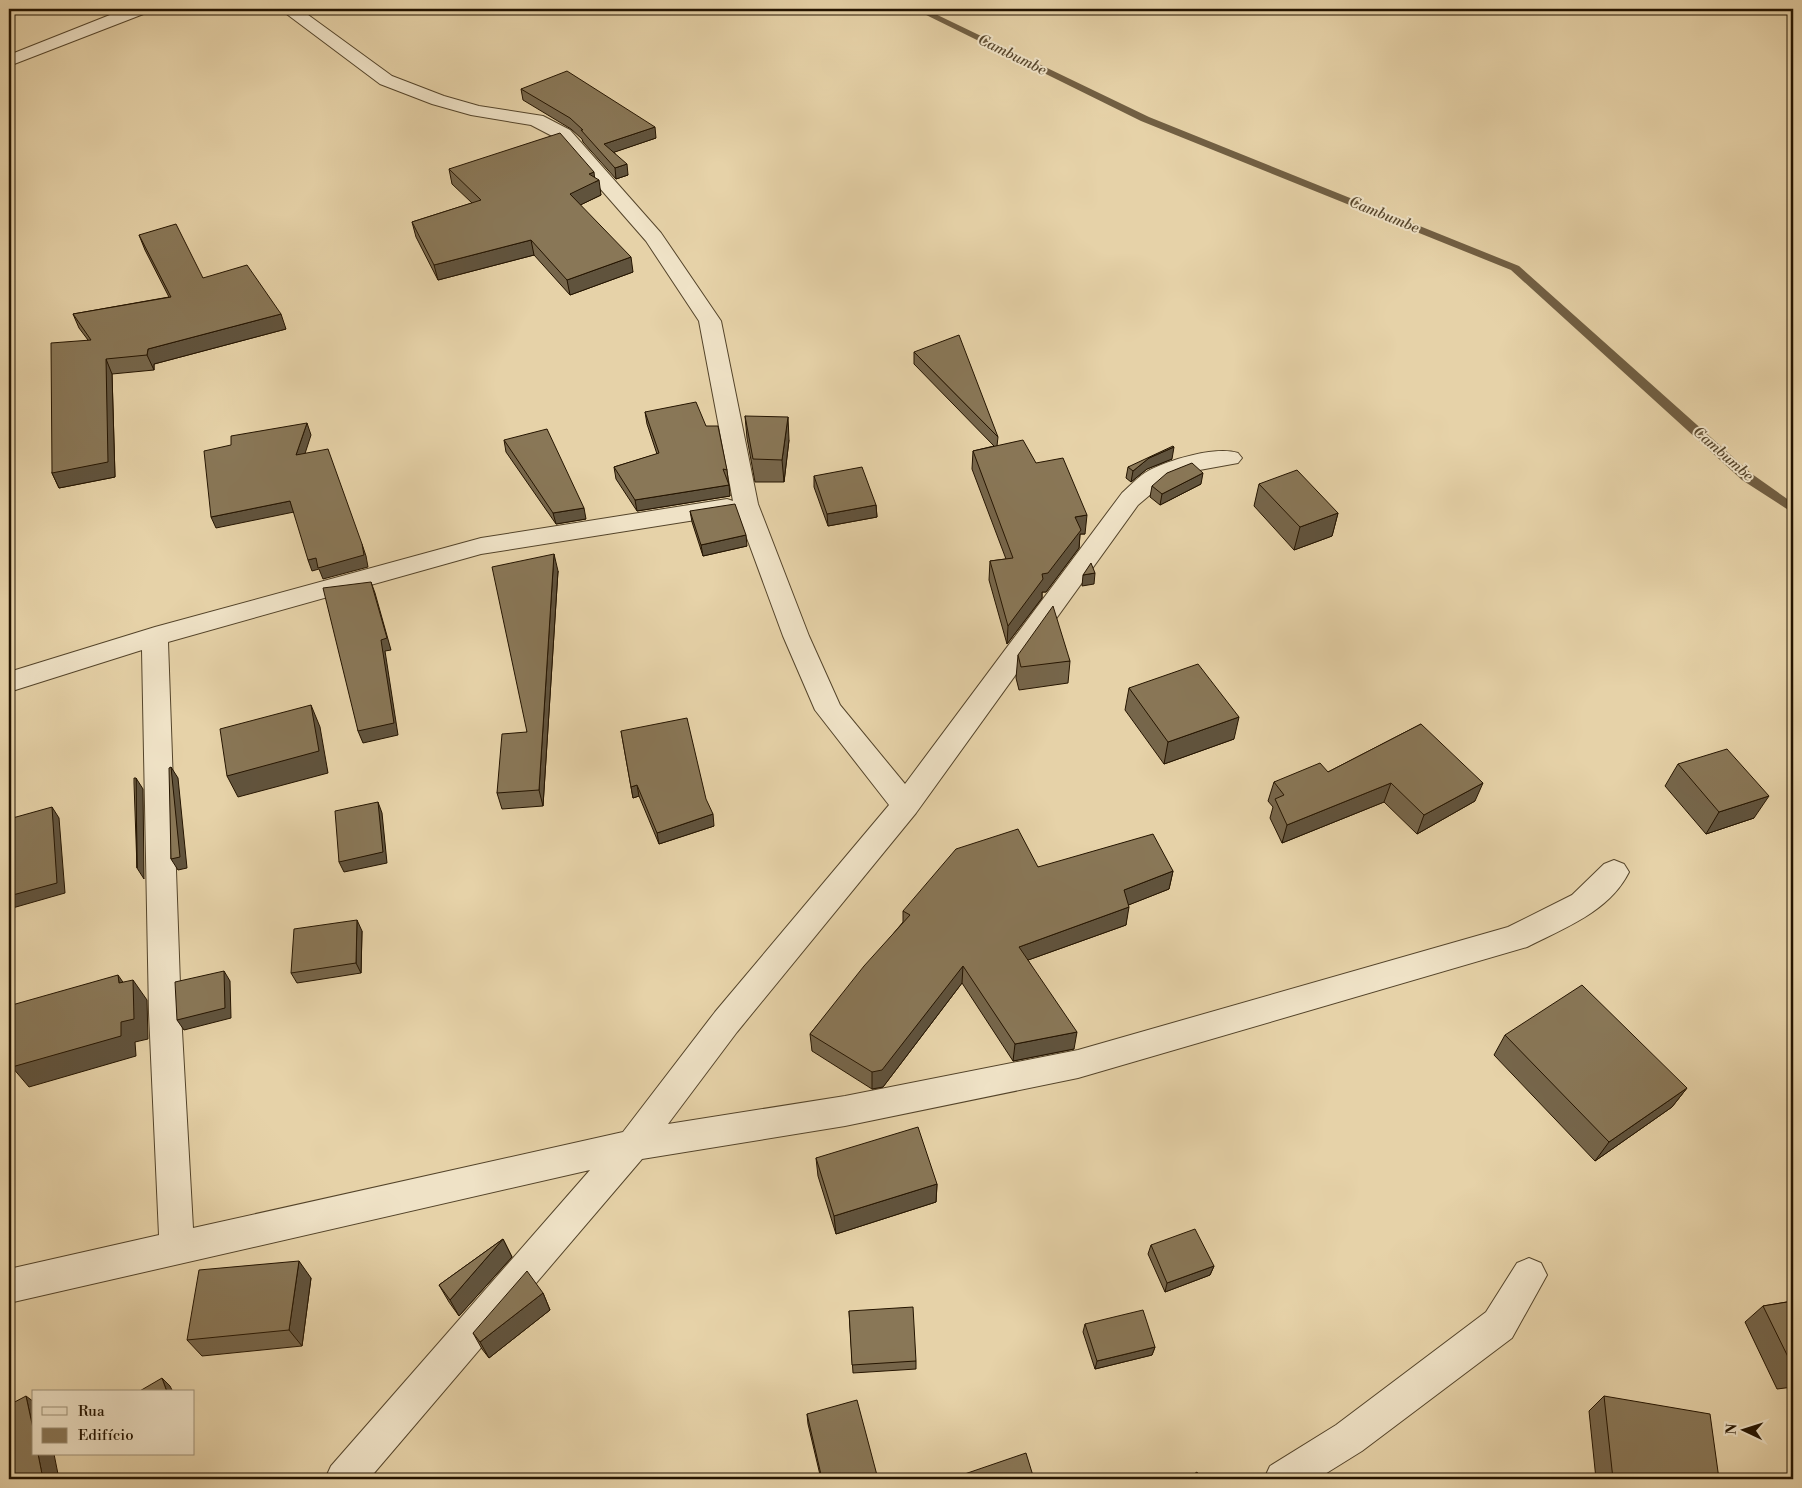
<svg xmlns="http://www.w3.org/2000/svg" width="1802" height="1488" font-family="'Libre Bodoni',serif">
<style>
.lines{fill:none;stroke-linecap:round;stroke-linejoin:round}
.stream{fill:#715f43;fill-rule:evenodd}
.minor-casing{stroke:#54442a;stroke-width:2}
.minor{fill:#efe2c6;fill-rule:evenodd}
.wall{fill:#76664b;stroke:#241400}
.shaded-wall{fill:#60533d;stroke:#241400}
.building{fill:#897757;stroke:#241400}
.labels{text-anchor:middle;dominant-baseline:central;stroke-width:4;stroke-linejoin:round;paint-order:stroke}
.far-water-label{font-size:15px;font-style:italic;fill:#57462c;stroke:#efe2c6}
</style>
<rect width="100%" height="100%" fill="#e6d2a8"/>
<filter id="stains"><feTurbulence type="fractalNoise" baseFrequency=".004" numOctaves="4"/><feColorMatrix values="0 0 0 0 .2 0 0 0 0 .09 0 0 0 0 .02 0 0 0 .5 -.17"/></filter>
<radialGradient id="worn" r=".72"><stop offset=".6" stop-color="#630" stop-opacity="0"/><stop offset="1" stop-color="#630" stop-opacity=".3"/></radialGradient>
<g class="lines">
<path class="stream" d="M 914,9 L 925,9 L 1149,117 L 1519,266 L 1752,474 L 1793,503 L 1793,513 L 1742,480 L 1511,270 L 1141,121 Z"/>
<defs>
<path id="minor" d="M 125,9 L 149,9 L 146,13 L 9,66 L 9,55 Z
M 280,9 L 300,9 L 392,76 L 444,96 L 479,106 L 543,116 L 570,130 L 661,233 L 721,321 L 758,504 L 809,636 L 840,705 L 905,784 L 1122,493 C 1130,486 1139,476 1148,471 C 1169,460 1215,446 1238,453 L 1242,458 L 1238,463 L 1194,471 L 1164,483 L 1138,505 L 916,813 L 737,1032 L 668,1124 L 845,1096 L 1078,1050 L 1508,927 L 1572,895 L 1604,864 L 1614,860 L 1624,864 L 1629,872 C 1609,912 1564,928 1527,947 L 1078,1078 L 845,1126 L 642,1159 L 369,1479 L 325,1479 L 331,1466 L 590,1170 L 9,1303 L 9,1269 L 159,1235 L 149,1013 L 142,650 L 9,692 L 9,672 L 155,627 L 481,538 L 727,499 L 733,501 L 699,321 L 646,241 L 556,138 L 531,125 L 471,115 L 432,104 L 380,84 ZM 737,511 L 783,636 L 815,710 L 889,805 L 715,1012 L 623,1132 L 193,1228 L 181,1013 L 168,642 L 481,554 L 727,515 Z
M 1529,1258 L 1541,1263 L 1547,1275 L 1512,1338 L 1362,1451 L 1317,1479 L 1264,1479 L 1270,1466 L 1336,1425 L 1486,1312 L 1517,1263 Z"/>
</defs>
<use href="#minor" class="minor-casing"/>
<use href="#minor" class="minor"/>
</g>
<path class="wall" d="M 521,89 L 656,138 L 614,152 L 628,175 L 616,179 L 583,142 L 582,139 L 571,129 L 523,100 Z
M 449,169 L 595,178 L 601,195 L 580,205 L 633,272 L 570,295 L 534,255 L 438,280 L 416,237 L 412,222 L 472,203 L 452,184 Z
M 139,235 L 203,278 L 286,329 L 154,364 L 154,370 L 112,374 L 115,477 L 59,488 L 52,473 L 88,340 L 79,328 L 73,314 L 169,297 L 145,250 Z
M 914,352 L 998,437 L 997,446 L 1036,463 L 1085,534 L 1080,534 L 1079,548 L 1046,592 L 1042,592 L 1042,598 L 1007,644 L 989,580 L 990,561 L 1006,559 L 972,469 L 973,451 L 994,446 L 914,364 Z
M 645,412 L 706,426 L 727,470 L 730,496 L 637,511 L 616,479 L 614,467 L 657,454 L 647,424 Z
M 745,416 L 789,440 L 784,482 L 755,482 L 747,438 Z
M 504,440 L 586,519 L 556,524 L 506,452 Z
M 1172,459 L 1147,469 L 1131,482 L 1126,478 L 1128,467 Z
M 814,476 L 876,505 L 877,517 L 828,526 L 814,487 Z
M 1201,484 L 1160,505 L 1150,497 L 1152,486 Z
M 1259,484 L 1338,513 L 1332,536 L 1294,550 L 1254,506 Z
M 690,511 L 747,546 L 703,556 L 692,522 Z
M 558,571 L 543,806 L 502,809 L 497,793 L 527,732 Z
M 1018,655 L 1070,661 L 1068,683 L 1019,690 L 1016,678 Z
M 1129,688 L 1234,739 L 1164,764 L 1125,710 Z
M 1421,724 L 1475,801 L 1417,834 L 1384,802 L 1282,843 L 1270,818 L 1273,807 L 1268,801 L 1274,782 L 1328,772 Z
M 621,731 L 714,826 L 659,844 L 639,796 L 633,798 Z
M 1678,764 L 1754,818 L 1706,834 L 1665,786 Z
M 1038,867 L 1173,871 L 1169,889 L 1128,905 L 1126,925 L 1028,960 L 1074,1049 L 1013,1061 L 962,983 L 883,1087 L 872,1089 L 812,1051 L 810,1034 L 903,922 L 903,911 Z
M 362,931 L 361,973 L 297,983 L 291,973 Z
M 1505,1035 L 1687,1088 L 1672,1107 L 1595,1161 L 1494,1055 Z
M 816,1158 L 937,1184 L 936,1202 L 836,1234 L 818,1176 Z
M 503,1239 L 512,1257 L 459,1316 L 449,1302 L 439,1285 Z
M 1151,1245 L 1214,1266 L 1210,1275 L 1165,1292 L 1148,1254 Z
M 311,1278 L 302,1346 L 202,1356 L 187,1340 Z
M 543,1293 L 550,1310 L 489,1358 L 482,1349 L 473,1333 Z
M 1793,1301 L 1793,1387 L 1777,1389 L 1745,1322 L 1763,1306 Z
M 849,1311 L 916,1361 L 916,1369 L 853,1373 Z
M 1085,1324 L 1155,1347 L 1152,1355 L 1095,1369 L 1083,1332 Z
M 1604,1396 L 1719,1479 L 1596,1479 L 1589,1411 Z
M 807,1414 L 878,1479 L 821,1479 L 808,1424 Z"/>
<path class="shaded-wall" d="M 655,127 L 656,138 L 606,155 L 604,144 Z
M 627,164 L 628,175 L 616,179 L 615,168 Z
M 594,172 L 595,182 L 599,180 L 601,195 L 572,209 L 570,194 L 589,174 Z
M 531,240 L 534,255 L 438,280 L 434,265 Z
M 631,257 L 633,272 L 570,295 L 567,280 Z
M 281,314 L 286,329 L 154,364 L 154,370 L 147,355 L 148,349 Z
M 106,359 L 112,374 L 115,477 L 59,488 L 52,473 Z
M 788,417 L 789,440 L 784,482 L 782,460 Z
M 307,423 L 311,435 L 301,466 L 296,455 Z
M 1174,447 L 1172,459 L 1147,469 L 1131,482 L 1133,471 L 1149,458 Z
M 1203,473 L 1201,484 L 1160,505 L 1162,494 Z
M 729,485 L 730,496 L 637,511 L 635,500 Z
M 290,501 L 294,512 L 216,528 L 211,517 Z
M 876,505 L 877,517 L 828,526 L 827,514 Z
M 584,508 L 586,519 L 556,524 L 553,513 Z
M 1338,513 L 1332,536 L 1294,550 L 1300,527 Z
M 1087,515 L 1085,534 L 1080,534 L 1079,548 L 1046,592 L 1042,592 L 1042,598 L 1007,644 L 1008,626 L 1042,574 L 1075,517 Z
M 746,535 L 747,546 L 703,556 L 701,545 Z
M 362,544 L 366,556 L 368,567 L 323,579 L 319,569 L 312,571 L 308,560 Z
M 554,554 L 558,571 L 543,806 L 539,790 Z
M 1095,573 L 1094,584 L 1082,586 L 1083,575 Z
M 371,582 L 375,593 L 391,650 L 385,651 L 398,735 L 363,743 L 358,731 Z
M 311,705 L 320,727 L 328,773 L 238,797 L 227,776 Z
M 1239,717 L 1234,739 L 1164,764 L 1168,742 Z
M 171,767 L 178,778 L 187,868 L 178,870 L 171,859 Z
M 136,778 L 143,789 L 144,879 L 137,868 Z
M 1391,783 L 1384,802 L 1282,843 L 1287,825 Z
M 1483,783 L 1475,801 L 1417,834 L 1424,815 Z
M 637,785 L 639,796 L 633,798 L 631,787 Z
M 1769,796 L 1754,818 L 1706,834 L 1719,812 Z
M 378,802 L 382,813 L 387,863 L 344,872 L 339,862 Z
M 52,807 L 59,818 L 65,893 L 9,909 L 9,896 Z
M 713,814 L 714,826 L 659,844 L 657,833 Z
M 1173,871 L 1169,889 L 1121,908 L 1124,890 Z
M 1129,907 L 1126,925 L 1017,964 L 1019,947 Z
M 357,920 L 362,931 L 361,973 L 356,963 Z
M 963,966 L 962,983 L 883,1087 L 872,1089 L 872,1072 Z
M 224,971 L 230,981 L 231,1018 L 184,1030 L 177,1020 Z
M 118,975 L 132,995 L 119,983 Z
M 133,980 L 147,1000 L 148,1039 L 135,1042 L 136,1056 L 29,1087 L 12,1067 L 121,1022 Z
M 1077,1032 L 1074,1049 L 1013,1061 L 1015,1044 Z
M 1687,1088 L 1672,1107 L 1595,1161 L 1609,1142 Z
M 937,1184 L 936,1202 L 836,1234 L 834,1216 Z
M 503,1239 L 512,1257 L 459,1316 L 450,1300 Z
M 299,1261 L 311,1278 L 302,1346 L 289,1330 Z
M 1214,1266 L 1210,1275 L 1165,1292 L 1167,1283 Z
M 543,1293 L 550,1310 L 489,1358 L 480,1342 Z
M 1155,1347 L 1152,1355 L 1095,1369 L 1097,1361 Z
M 162,1378 L 170,1386 L 173,1392 L 167,1392 Z
M 26,1396 L 34,1402 L 34,1433 Z
M 38,1454 L 54,1454 L 59,1479 L 43,1479 Z"/>
<path class="building" d="M 567,71 L 655,127 L 604,144 L 627,164 L 615,168 L 581,130 L 583,130 L 570,118 L 521,89 Z
M 560,133 L 594,172 L 589,174 L 599,180 L 570,194 L 631,257 L 567,280 L 531,240 L 434,265 L 412,222 L 481,200 L 449,169 Z
M 176,224 L 203,278 L 247,265 L 281,314 L 148,349 L 147,355 L 106,359 L 108,462 L 52,473 L 51,343 L 91,340 L 73,314 L 171,297 L 139,235 Z
M 959,335 L 998,437 L 914,352 Z
M 696,402 L 706,426 L 718,426 L 727,470 L 723,469 L 729,485 L 635,500 L 614,467 L 659,453 L 645,412 Z
M 745,416 L 788,417 L 782,460 L 753,459 Z
M 307,423 L 296,455 L 328,449 L 362,544 L 364,555 L 318,568 L 316,558 L 308,560 L 290,501 L 211,517 L 204,451 L 231,445 L 231,436 Z
M 547,429 L 584,508 L 553,513 L 504,440 Z
M 1023,440 L 1036,463 L 1063,458 L 1087,515 L 1075,517 L 1081,530 L 1048,573 L 1042,574 L 1043,579 L 1008,626 L 990,561 L 1013,558 L 973,451 Z
M 1173,446 L 1174,447 L 1149,458 L 1133,471 L 1128,467 Z
M 1192,463 L 1203,473 L 1162,494 L 1152,486 L 1167,473 Z
M 862,467 L 876,505 L 827,514 L 814,476 Z
M 1297,470 L 1338,513 L 1300,527 L 1259,484 Z
M 735,504 L 746,535 L 701,545 L 690,511 Z
M 554,554 L 539,790 L 497,793 L 502,734 L 527,732 L 492,567 Z
M 1091,563 L 1095,573 L 1083,575 Z
M 371,582 L 387,638 L 381,640 L 394,723 L 358,731 L 323,588 Z
M 1053,606 L 1070,661 L 1021,667 L 1018,655 Z
M 1198,664 L 1239,717 L 1168,742 L 1129,688 Z
M 311,705 L 319,751 L 227,776 L 220,729 Z
M 687,718 L 706,799 L 713,814 L 657,833 L 637,785 L 631,787 L 621,731 Z
M 1421,724 L 1483,783 L 1424,815 L 1391,783 L 1287,825 L 1275,799 L 1284,795 L 1274,782 L 1320,763 L 1328,772 Z
M 1727,749 L 1769,796 L 1719,812 L 1678,764 Z
M 171,767 L 180,857 L 171,859 L 169,768 Z
M 134,778 L 136,778 L 137,868 L 134,783 Z
M 378,802 L 383,852 L 339,862 L 335,811 Z
M 52,807 L 57,883 L 9,896 L 9,819 Z
M 1018,829 L 1038,867 L 1153,834 L 1173,871 L 1124,890 L 1129,907 L 1019,947 L 1077,1032 L 1015,1044 L 963,966 L 882,1070 L 872,1072 L 810,1034 L 864,966 L 910,915 L 903,911 L 956,849 Z
M 357,920 L 356,963 L 291,973 L 294,929 Z
M 224,971 L 225,1008 L 177,1020 L 175,982 Z
M 118,975 L 119,983 L 133,980 L 134,1019 L 121,1022 L 121,1036 L 12,1067 L 12,1005 Z
M 1582,985 L 1687,1088 L 1609,1142 L 1505,1035 Z
M 918,1127 L 937,1184 L 834,1216 L 816,1158 Z
M 1195,1229 L 1214,1266 L 1167,1283 L 1151,1245 Z
M 503,1239 L 450,1300 L 439,1285 Z
M 299,1261 L 289,1330 L 187,1340 L 199,1270 Z
M 527,1271 L 543,1293 L 480,1342 L 473,1333 Z
M 1793,1301 L 1793,1367 L 1763,1306 Z
M 913,1307 L 916,1361 L 852,1365 L 849,1311 Z
M 1143,1310 L 1155,1347 L 1097,1361 L 1085,1324 Z
M 162,1378 L 167,1392 L 138,1392 Z
M 26,1396 L 34,1433 L 34,1454 L 38,1454 L 43,1479 L 9,1479 L 9,1405 Z
M 1604,1396 L 1710,1414 L 1719,1479 L 1613,1479 Z
M 857,1400 L 878,1479 L 822,1479 L 807,1414 Z
M 1026,1453 L 1034,1479 L 950,1479 Z
M 1197,1472 L 1201,1479 L 1186,1479 Z"/>
<g class="labels">
<g class="far-water-label">
<text transform="translate(1012 55) rotate(26)">Cambumbe</text>
<text transform="translate(1384 215) rotate(22)">Cambumbe</text>
<text transform="translate(1723 454) rotate(41)">Cambumbe</text>
</g>
</g>
<rect width="1802" height="1488" fill="none" stroke="#e6d2a8" stroke-width="30"/>
<rect x="10" y="10" width="1782" height="1468" fill="none" stroke="#241400" stroke-width="2.5"/>
<rect x="15" y="15" width="1772" height="1458" fill="none" stroke="#241400"/>
<rect x="32" y="1390" width="162" height="65" fill="#efe2c6" stroke="#9e9077"/>
<rect x="42" y="1407" width="25" height="8" fill="#efe2c6" stroke="#9e9077"/>
<text x="78" y="1416" font-size="15" fill="#241400">Rua</text>
<rect x="42" y="1428" width="25" height="15" fill="#897757" stroke="#9e9077"/>
<text x="78" y="1440" font-size="15" fill="#241400">Edifício</text>
<g transform="translate(1744 1430) rotate(274)" stroke="#efe2c6" stroke-width="4" paint-order="stroke">
<path d="M0-4L9 19L0 12L-9 19Z" fill="#241400"/>
<text y="-8" font-size="14" font-weight="bold" text-anchor="middle" fill="#241400">N</text>
</g>
<rect width="100%" height="100%" filter="url(#stains)"/>
<rect width="100%" height="100%" fill="url(#worn)"/>
</svg>
